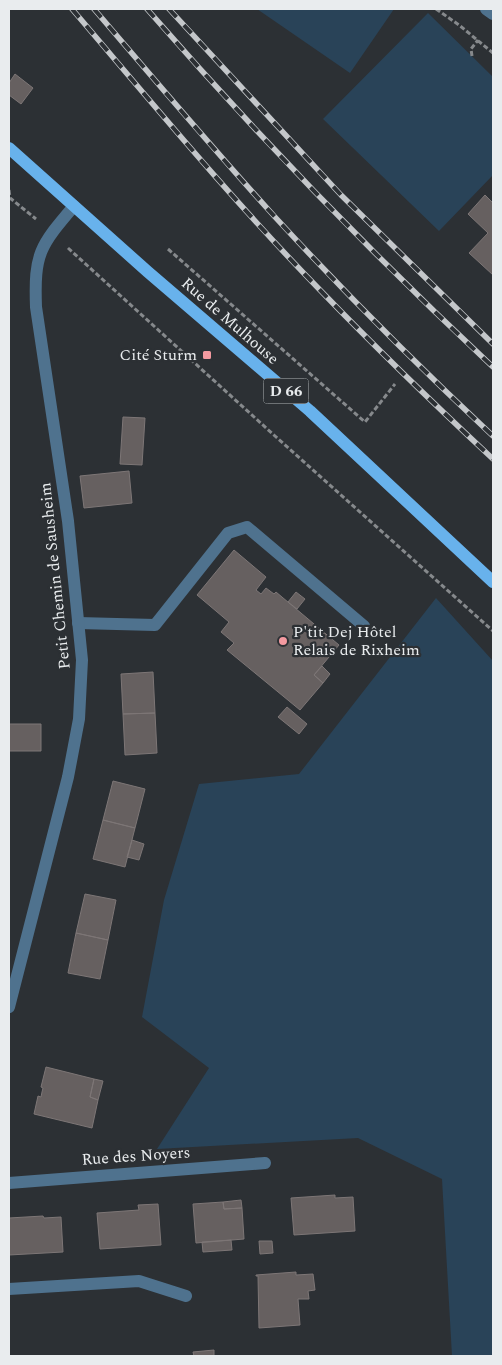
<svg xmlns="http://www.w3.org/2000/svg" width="502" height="1365" font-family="Spectral,serif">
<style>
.green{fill:#294358}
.building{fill:#666060;stroke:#7d7676}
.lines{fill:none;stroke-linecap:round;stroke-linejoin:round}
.path{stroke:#86898c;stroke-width:3;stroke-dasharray:5 2.5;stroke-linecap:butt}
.service{stroke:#4f728e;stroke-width:12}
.minor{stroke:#4f728e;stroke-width:12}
.primary{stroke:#68b2ec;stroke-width:12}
.rail-casing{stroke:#c4c7ca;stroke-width:5.5}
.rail{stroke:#2c3034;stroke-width:4;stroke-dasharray:11;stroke-linecap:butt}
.poi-dot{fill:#f49aa0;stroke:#2c3034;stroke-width:2}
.labels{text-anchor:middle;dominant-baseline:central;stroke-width:4.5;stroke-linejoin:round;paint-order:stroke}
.shield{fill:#2c3034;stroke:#b0b4b6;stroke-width:1}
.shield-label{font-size:15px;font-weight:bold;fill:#e9ecee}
.street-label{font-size:16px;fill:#e9ecee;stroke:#2c3034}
.poi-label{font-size:16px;fill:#e9ecee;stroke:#2c3034;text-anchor:end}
</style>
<rect width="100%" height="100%" fill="#2c3034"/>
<path class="green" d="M 257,9 L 394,9 L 350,73 Z
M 428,13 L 493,77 L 493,175 L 439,231 L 323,119 Z
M 436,598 L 493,661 L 493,1356 L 452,1356 L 442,1179 L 358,1138 L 157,1149 L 209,1068 L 142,1017 L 164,900 L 199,784 L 299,774 Z"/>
<path class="building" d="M 15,74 L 33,88 L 21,104 L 9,95 L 9,83 Z
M 485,195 L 493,203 L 493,275 L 469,253 L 488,233 L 468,214 Z
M 123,417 L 145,418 L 142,465 L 120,464 Z
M 129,471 L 132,503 L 84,508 L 80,476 Z
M 234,550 L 266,577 L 256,590 L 261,594 L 266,588 L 274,594 L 276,592 L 339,645 L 314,675 L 323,683 L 300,710 L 227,650 L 234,643 L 221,632 L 229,622 L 197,595 Z
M 296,592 L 305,599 L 297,609 L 288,602 Z
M 322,666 L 330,674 L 323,683 L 314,675 Z
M 153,672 L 155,713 L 123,714 L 121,674 Z
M 287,707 L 307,724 L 299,734 L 278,717 Z
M 155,713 L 157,753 L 125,755 L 123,714 Z
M 9,724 L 41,724 L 41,751 L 9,751 Z
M 113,781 L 145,789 L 135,828 L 103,820 Z
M 103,820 L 135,828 L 125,867 L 93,859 Z
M 132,840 L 144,844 L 139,860 L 127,857 Z
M 85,894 L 116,900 L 108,940 L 76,933 Z
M 76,933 L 108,940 L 100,979 L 68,973 Z
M 46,1067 L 94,1079 L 90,1097 L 98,1100 L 92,1128 L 34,1114 L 38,1096 L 41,1097 L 42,1092 L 43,1088 L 41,1087 Z
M 94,1079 L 103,1081 L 98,1100 L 90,1097 Z
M 335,1195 L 335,1198 L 353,1197 L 355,1231 L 294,1235 L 291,1198 Z
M 241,1200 L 242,1208 L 224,1209 L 223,1202 Z
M 223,1202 L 224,1209 L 242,1208 L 244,1239 L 196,1243 L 193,1204 Z
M 158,1204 L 161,1245 L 100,1249 L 97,1213 L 139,1210 L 138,1205 Z
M 43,1216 L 44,1218 L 61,1217 L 63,1252 L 9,1255 L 9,1218 Z
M 231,1240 L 232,1250 L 203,1252 L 202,1242 Z
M 259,1241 L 272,1241 L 273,1253 L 260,1254 Z
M 296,1272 L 296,1275 L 313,1274 L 315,1290 L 308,1291 L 309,1299 L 298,1299 L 300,1325 L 259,1328 L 258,1276 L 256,1276 L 256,1275 Z
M 214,1350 L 214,1356 L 194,1356 L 193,1352 Z"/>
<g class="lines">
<path class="path" d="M 436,9 L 459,25 L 493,53
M 472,56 L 471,49 L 478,40
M 9,190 L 10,198 L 36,219
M 68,248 L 275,436 L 493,631
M 168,249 L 365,422 L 395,384"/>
<path class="service" d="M 78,623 L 155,625 L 228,533 L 247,527 L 364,626"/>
<path class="minor" d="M 486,9 L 493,14
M 9,1007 L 68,777 L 79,719 L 82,660 L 68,521 L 36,307 C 34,253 40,246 74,206
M 9,1183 L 265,1163
M 9,1289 L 139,1281 L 186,1296"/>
<path class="primary" d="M 9,148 L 148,272 L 310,411 L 493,582"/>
<defs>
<path id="rail" d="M 72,9 C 153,104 233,201 320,290 C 376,348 434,404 493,459
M 94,9 C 154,79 213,149 275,217 C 345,293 418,366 493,436
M 147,9 C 256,134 372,254 493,367
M 169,9 L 341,195 L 493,344"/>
</defs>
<use href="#rail" class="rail-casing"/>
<use href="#rail" class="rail"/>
</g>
<g class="poi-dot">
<rect x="202" y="350" width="10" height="10" rx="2.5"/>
<circle cx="283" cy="641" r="5"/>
</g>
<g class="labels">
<rect class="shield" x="263.5" y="378.5" width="45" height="25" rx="4"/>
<g class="shield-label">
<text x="286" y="391">D 66</text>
</g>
<g class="street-label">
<text transform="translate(230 321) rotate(41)">Rue de Mulhouse</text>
<text transform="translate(55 576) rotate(-96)">Petit Chemin de Sausheim</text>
<text transform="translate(136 1156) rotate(-4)">Rue des Noyers</text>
</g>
<g class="poi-label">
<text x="197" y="355">Cité Sturm</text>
<text x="293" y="632" text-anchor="start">P'tit Dej Hôtel<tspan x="293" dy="18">Relais de Rixheim</tspan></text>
</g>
</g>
<rect width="502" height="1365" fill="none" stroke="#e9ecee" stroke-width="20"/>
</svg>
